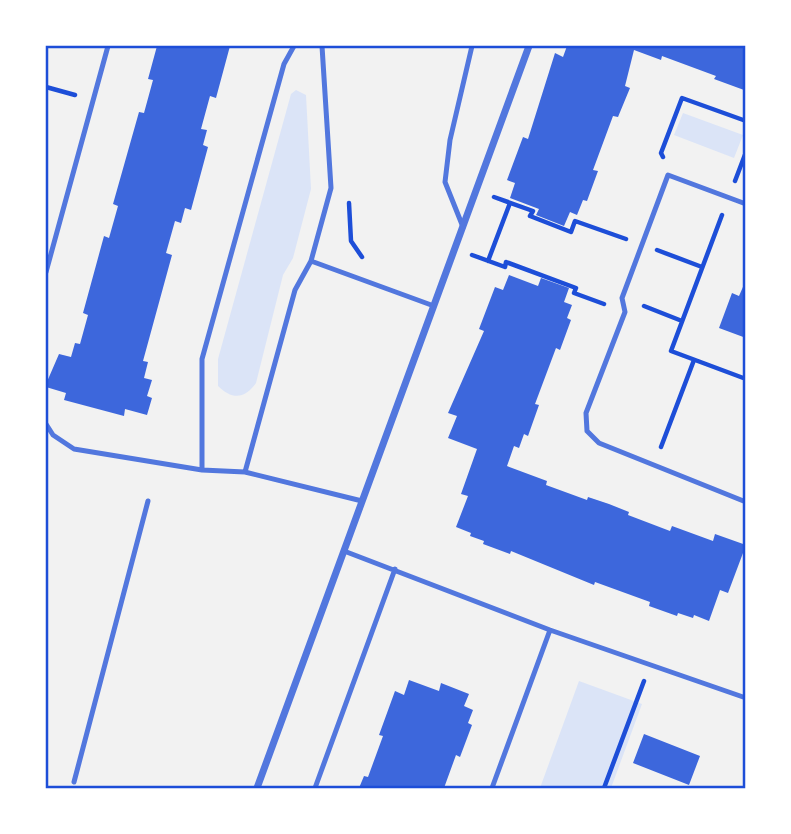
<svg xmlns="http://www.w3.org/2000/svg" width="791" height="834" font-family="Arial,sans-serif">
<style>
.green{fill:#dbe4f7}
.building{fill:#3d67dc}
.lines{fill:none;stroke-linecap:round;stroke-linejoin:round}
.path{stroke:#1d4ed8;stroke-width:4.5}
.service{stroke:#5277de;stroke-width:5}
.minor{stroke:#5277de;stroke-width:7}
.neatline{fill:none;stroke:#1d4ed8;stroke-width:2.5}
</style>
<rect width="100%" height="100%" fill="#f2f2f2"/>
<path class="green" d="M 296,90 L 306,95 L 311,189 L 293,258 L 283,275 L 256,383 C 245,399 232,400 218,386 L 218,359 L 291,94 Z
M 683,113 L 743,135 L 734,158 L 674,135 Z
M 579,681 L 642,704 L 611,788 L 540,788 Z"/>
<path class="building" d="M 157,46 L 230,46 L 216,98 L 210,96 L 201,129 L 207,130 L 203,145 L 208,147 L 191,210 L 185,208 L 181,223 L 175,221 L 166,253 L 172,255 L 143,361 L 148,362 L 144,378 L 152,380 L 147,396 L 152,398 L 147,415 L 125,409 L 124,416 L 64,400 L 66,393 L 46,387 L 46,384 L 59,354 L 71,357 L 75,343 L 80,344 L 88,315 L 83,313 L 104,236 L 109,238 L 118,206 L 113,204 L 139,112 L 144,113 L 153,80 L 148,79 Z
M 567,46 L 746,46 L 746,86 L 744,90 L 714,79 L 716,76 L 662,56 L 661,60 L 634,50 L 625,86 L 630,88 L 618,117 L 613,116 L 593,170 L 598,171 L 587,201 L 583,200 L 577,215 L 570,212 L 564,226 L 536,215 L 539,209 L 510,198 L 515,183 L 507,180 L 523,137 L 528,139 L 555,53 L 563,57 Z
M 509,275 L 538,286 L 541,278 L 569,288 L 564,302 L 572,305 L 567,318 L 571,320 L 560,350 L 556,348 L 535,404 L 539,405 L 528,436 L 524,434 L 519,448 L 514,446 L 507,466 L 547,481 L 546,485 L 587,500 L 588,497 L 609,504 L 629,512 L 628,515 L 670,531 L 672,526 L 713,541 L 715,534 L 746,545 L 728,593 L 720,590 L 709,621 L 694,615 L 693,618 L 678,613 L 677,616 L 649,606 L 650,602 L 595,582 L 594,585 L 511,551 L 510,554 L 483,544 L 484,541 L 470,536 L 471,533 L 456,527 L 468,496 L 461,494 L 477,449 L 448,438 L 457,416 L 448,413 L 484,331 L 479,329 L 495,287 L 503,290 Z
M 746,280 L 746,338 L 719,328 L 732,293 L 739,296 Z
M 409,680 L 439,691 L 441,683 L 469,694 L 464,706 L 473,710 L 468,723 L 472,725 L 460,757 L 456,755 L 444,788 L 359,788 L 364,776 L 368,777 L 383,736 L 379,735 L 395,691 L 404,695 Z
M 644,734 L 700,756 L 689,785 L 633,763 Z"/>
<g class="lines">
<path class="path" d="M 46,87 L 75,95
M 663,157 L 661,153 L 682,98 L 746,121
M 735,181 L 746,152
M 494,197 L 533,211 L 530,216 L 571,232 L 575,221 L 626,239
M 349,203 L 351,241 L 362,257
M 722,215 L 671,351 L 746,379
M 657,250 L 702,267
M 472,255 L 505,267 L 506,262 L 576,288 L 574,293 L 604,304
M 488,261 L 510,203
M 644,306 L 682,321
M 661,447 L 694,360
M 604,788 L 644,681"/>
<path class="service" d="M 746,204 L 668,175 L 622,298 L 625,312 L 586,413 L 587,431 L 599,443 L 746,502
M 463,227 L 445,182 L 450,140 L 472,46
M 311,261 L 434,306
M 46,272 L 108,46
M 46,424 L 53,435 L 74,449 L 202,470 L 245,472 L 362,501
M 202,470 L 202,359 L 284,64 L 294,46
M 245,472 L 295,290 L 311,261 L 331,188 L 322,46
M 344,551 L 550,630 L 746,698
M 74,782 L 148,501
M 315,788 L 395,569
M 492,788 L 550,630"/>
<path class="minor" d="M 257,788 L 529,46"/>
</g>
<rect width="791" height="834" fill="none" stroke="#ffffff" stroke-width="94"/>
<rect x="47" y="47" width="697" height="740" class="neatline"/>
</svg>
